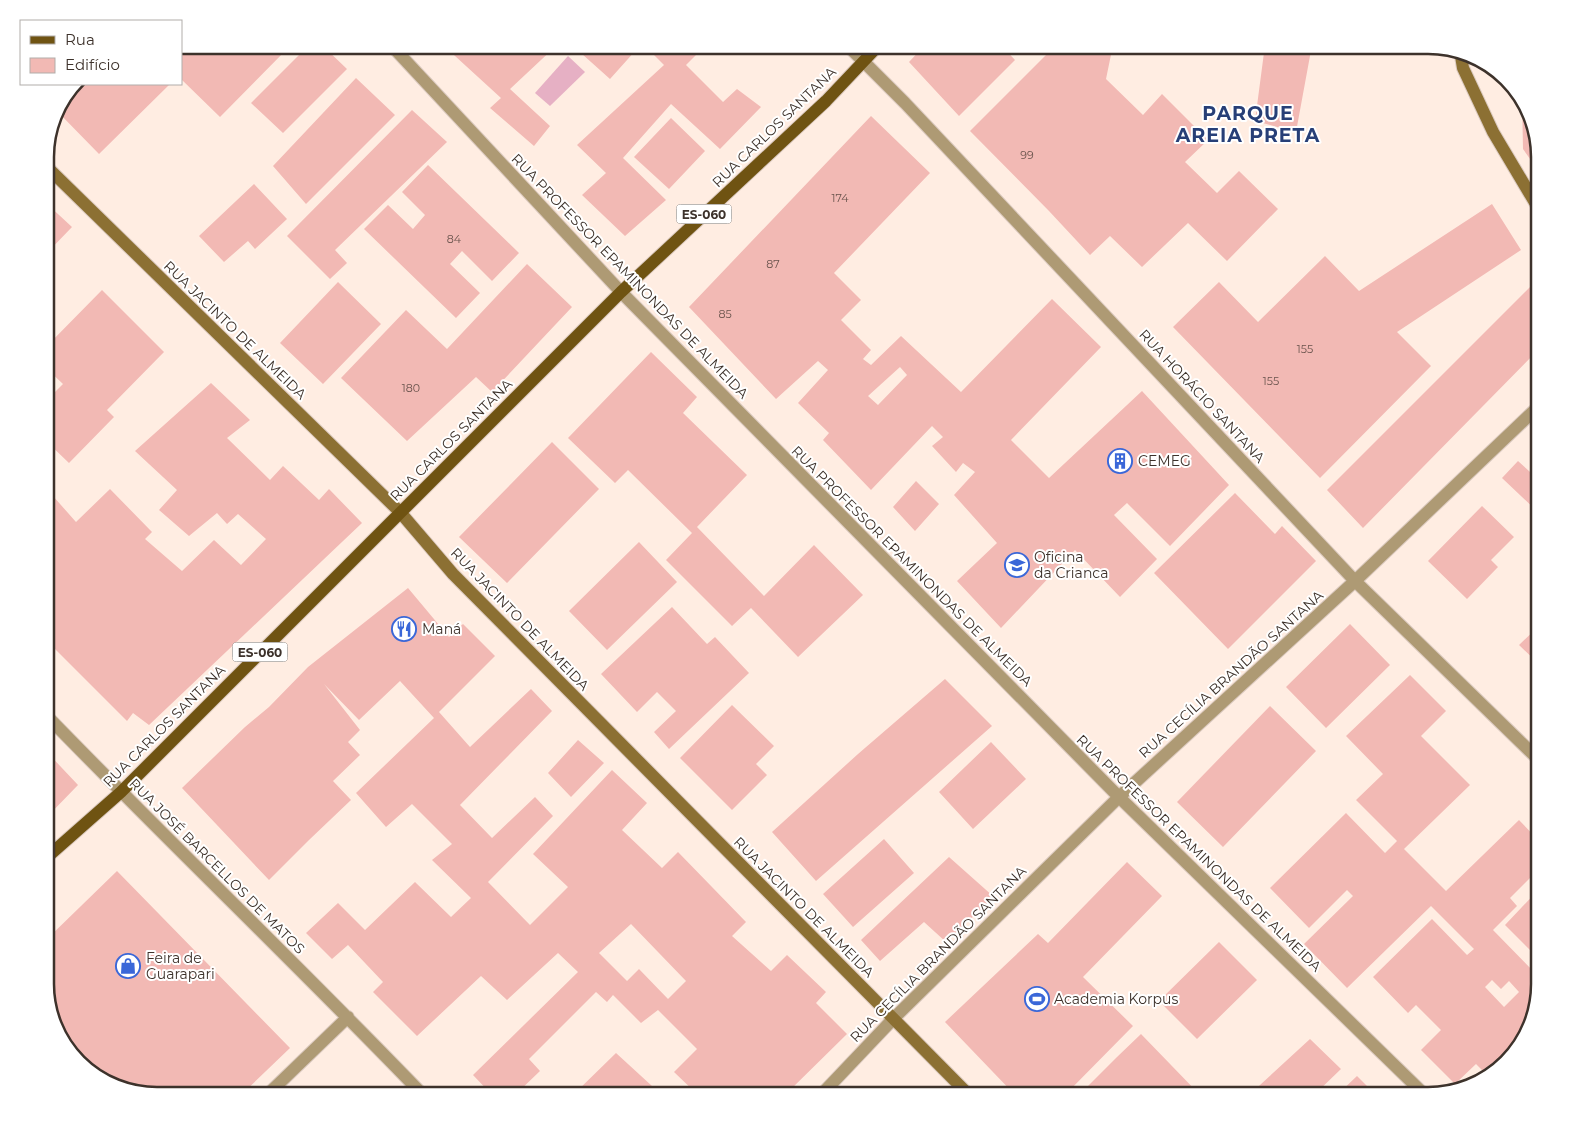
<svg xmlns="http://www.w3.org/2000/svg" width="1585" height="1141" font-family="Montserrat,sans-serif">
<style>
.water{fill:#e6b0c4}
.building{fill:#f2b9b4;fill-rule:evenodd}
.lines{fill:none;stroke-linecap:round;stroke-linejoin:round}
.street-casing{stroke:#dccbc1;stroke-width:14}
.secondary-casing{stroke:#dccbc1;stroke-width:14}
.primary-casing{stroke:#dccbc1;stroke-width:14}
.street{stroke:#ae9a74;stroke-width:12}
.secondary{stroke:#8c7033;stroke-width:12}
.primary{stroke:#6f5312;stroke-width:12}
.labels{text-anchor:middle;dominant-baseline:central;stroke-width:4;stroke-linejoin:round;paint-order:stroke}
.number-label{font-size:11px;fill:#6a544d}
.shield{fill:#fff;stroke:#77706b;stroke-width:1}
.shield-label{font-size:12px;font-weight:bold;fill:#3d322b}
.street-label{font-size:14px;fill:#3d322b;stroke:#fff}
.poi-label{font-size:14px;fill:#3d322b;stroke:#fff;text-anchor:start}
.district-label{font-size:19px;font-weight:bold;letter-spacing:1px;fill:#273f77;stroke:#fff}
.rim{fill:none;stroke:#3d322b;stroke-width:2.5}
</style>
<rect width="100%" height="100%" fill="#ffede2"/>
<path class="water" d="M 568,56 L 585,72 L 550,106 L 535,93 Z"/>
<path class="building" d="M 181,45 L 291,45 L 220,117 L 181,79 Z
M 309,45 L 322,45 L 347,69 L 283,133 L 251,103 Z
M 443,45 L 557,45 L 510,89 L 550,126 L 534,146 L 490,108 L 501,98 Z
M 572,45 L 630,45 L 636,50 L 610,79 Z
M 644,45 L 706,45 L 686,65 L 723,102 L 737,89 L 761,107 L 720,149 L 671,104 L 623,158 L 666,200 L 625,236 L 582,195 L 606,173 L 577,145 L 664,65 Z
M 925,45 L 1001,45 L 1015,60 L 959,116 L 909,62 Z
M 1056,45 L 1113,45 L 1106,79 L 1143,115 L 1162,94 L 1208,140 L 1185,162 L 1217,193 L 1239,171 L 1278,209 L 1227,261 L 1188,223 L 1142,267 L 1110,236 L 1090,255 L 1049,211 L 970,131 Z
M 1265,45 L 1312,45 L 1296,132 L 1255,121 Z
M 356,78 L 395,115 L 306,204 L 273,166 Z
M 75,84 L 170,84 L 99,154 L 56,110 Z
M 1522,99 L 1528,107 L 1540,157 L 1540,173 L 1523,149 Z
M 412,110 L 447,142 L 335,250 L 347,263 L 330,279 L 287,236 Z
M 871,116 L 930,173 L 834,273 L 861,300 L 841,320 L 871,350 L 863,359 L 871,365 L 901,336 L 961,392 L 1052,299 L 1101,347 L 1011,440 L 1049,478 L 1142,391 L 1229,485 L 1170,546 L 1127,503 L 1114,515 L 1157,559 L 1120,597 L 1075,550 L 1001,628 L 957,581 L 997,543 L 954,495 L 975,472 L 963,463 L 956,472 L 932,446 L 943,437 L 932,426 L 871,490 L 823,440 L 829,433 L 798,403 L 828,370 L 818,361 L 776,399 L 689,307 ZM 900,367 L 907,375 L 878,405 L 868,396 Z
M 671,118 L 705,151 L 669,189 L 634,157 Z
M 428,165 L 519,253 L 492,281 L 462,251 L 450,264 L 480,293 L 456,318 L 364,229 L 388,205 L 413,229 L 425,215 L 402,192 Z
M 254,184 L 287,219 L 255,249 L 248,241 L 224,262 L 199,236 Z
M 45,202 L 72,227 L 45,255 Z
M 1492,204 L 1521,250 L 1397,332 L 1431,366 L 1320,478 L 1173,327 L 1219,282 L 1258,322 L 1325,256 L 1359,291 Z
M 527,264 L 572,307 L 492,392 L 476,377 L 407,441 L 341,378 L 406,310 L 447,349 Z
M 338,282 L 381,324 L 323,384 L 280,343 Z
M 1534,283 L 1540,290 L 1540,348 L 1363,528 L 1327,490 Z
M 102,290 L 164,352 L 107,410 L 114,417 L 69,463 L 45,440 L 45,402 L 63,384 L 45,367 L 45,348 Z
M 651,352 L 697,397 L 683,413 L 747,475 L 697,527 L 764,596 L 814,545 L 863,595 L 798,657 L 751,608 L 732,626 L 666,560 L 692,533 L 628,470 L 615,483 L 568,438 Z
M 211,383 L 250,420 L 227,438 L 270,480 L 283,466 L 319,500 L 329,489 L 362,523 L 149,725 L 133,713 L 127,721 L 47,641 L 45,642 L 45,487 L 76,522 L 110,489 L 152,532 L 145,539 L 182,571 L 214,540 L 241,565 L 266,539 L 238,514 L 227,524 L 217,513 L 189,536 L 159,510 L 177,490 L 135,451 Z
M 1540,439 L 1540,460 L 1530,450 Z
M 552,442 L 599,489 L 507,583 L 459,537 Z
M 1518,461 L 1540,481 L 1540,514 L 1502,478 Z
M 916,481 L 939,504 L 915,531 L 893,507 Z
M 1235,493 L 1275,534 L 1282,526 L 1316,561 L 1228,649 L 1154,573 Z
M 1482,506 L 1514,537 L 1491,560 L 1498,567 L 1467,599 L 1428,561 Z
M 639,542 L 677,582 L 607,650 L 569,611 Z
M 408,588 L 449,637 L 463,624 L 495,656 L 439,712 L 470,747 L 531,689 L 552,711 L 460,805 L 492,838 L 535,797 L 553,816 L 488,882 L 530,925 L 568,887 L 533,854 L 612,770 L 647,803 L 622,830 L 662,868 L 678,852 L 746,922 L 732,936 L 771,971 L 787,955 L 826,992 L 816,1003 L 847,1034 L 784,1096 L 699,1096 L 674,1072 L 697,1049 L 658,1010 L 641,1023 L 613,995 L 607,1002 L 596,992 L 529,1059 L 540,1071 L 514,1096 L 493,1096 L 473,1075 L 578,972 L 558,953 L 507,1000 L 481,976 L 417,1036 L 373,992 L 383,982 L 348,945 L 332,959 L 306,933 L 338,903 L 365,930 L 415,882 L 451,917 L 471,898 L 432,860 L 452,844 L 412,804 L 386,827 L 356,793 L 434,718 L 400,681 L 359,720 L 324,684 L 360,730 L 348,742 L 360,755 L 333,781 L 351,800 L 309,840 L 269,880 L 182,788 L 245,727 L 269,707 L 308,667 ZM 631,924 L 686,981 L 668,999 L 639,969 L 627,981 L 599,953 Z
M 672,607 L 707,644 L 715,637 L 749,673 L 669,749 L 654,732 L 676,711 L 657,692 L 637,712 L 601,674 Z
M 1350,624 L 1390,665 L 1326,728 L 1286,687 Z
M 1540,625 L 1540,665 L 1519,645 Z
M 1410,675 L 1446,711 L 1421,736 L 1470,785 L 1404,849 L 1446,891 L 1519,820 L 1540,842 L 1540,868 L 1510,898 L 1517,906 L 1493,930 L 1540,978 L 1540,984 L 1517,1052 L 1488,1076 L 1476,1064 L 1455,1084 L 1421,1050 L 1441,1030 L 1416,1005 L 1408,1013 L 1373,977 L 1432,919 L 1467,955 L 1474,949 L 1431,906 L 1347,988 L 1304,944 L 1353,896 L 1347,890 L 1309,928 L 1270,888 L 1346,813 L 1385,853 L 1397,841 L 1356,800 L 1383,774 L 1346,736 ZM 1492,980 L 1501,989 L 1509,981 L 1519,992 L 1504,1007 L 1485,987 Z
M 945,679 L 992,726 L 816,881 L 772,832 L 858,754 Z
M 732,705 L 774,746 L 756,764 L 767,775 L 732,810 L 680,758 Z
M 1270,706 L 1316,751 L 1223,847 L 1177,802 Z
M 578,740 L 604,763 L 571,797 L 548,773 Z
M 991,742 L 1026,779 L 973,829 L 939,792 Z
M 45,750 L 78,785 L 45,819 Z
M 884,839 L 914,873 L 853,927 L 823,894 Z
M 949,857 L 994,897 L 946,942 L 924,922 L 880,961 L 861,940 Z
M 1127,862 L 1162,896 L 1083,977 L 1133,1026 L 1064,1096 L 1016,1096 L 945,1022 L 1038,934 L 1048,943 Z
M 117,871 L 290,1048 L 240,1096 L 157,1096 L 89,1073 L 57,1034 L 45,991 L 45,941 Z
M 1540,888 L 1540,946 L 1533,953 L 1505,925 Z
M 1219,942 L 1257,980 L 1197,1039 L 1159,1001 Z
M 1141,1034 L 1201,1096 L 1078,1096 L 1117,1057 Z
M 1310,1039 L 1341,1069 L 1313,1096 L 1248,1096 Z
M 616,1053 L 652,1086 L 643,1096 L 572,1096 Z
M 1357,1076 L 1377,1096 L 1336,1096 Z"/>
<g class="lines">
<defs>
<path id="street" d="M 391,45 L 621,292 L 1119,797 L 1426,1096
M 847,45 L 905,103 L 1355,581 L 1540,761
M 45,714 C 170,843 300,967 424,1096
M 266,1096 L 348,1017
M 820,1096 L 894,1018 L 1119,797 L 1355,581 L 1540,405"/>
<path id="secondary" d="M 1461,56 L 1463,68 L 1493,132 L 1540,211
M 45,165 L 400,512 L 453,574 L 970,1096"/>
<path id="primary" d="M 45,859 L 121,792 L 621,292 L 826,101 L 879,45"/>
</defs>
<use href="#street" class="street-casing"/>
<use href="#secondary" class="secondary-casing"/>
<use href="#primary" class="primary-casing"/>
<use href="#street" class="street"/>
<use href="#secondary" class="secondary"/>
<use href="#primary" class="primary"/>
</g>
<defs>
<symbol id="building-ring" viewBox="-11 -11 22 22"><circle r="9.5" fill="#fff" stroke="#3a67d8" stroke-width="1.5"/><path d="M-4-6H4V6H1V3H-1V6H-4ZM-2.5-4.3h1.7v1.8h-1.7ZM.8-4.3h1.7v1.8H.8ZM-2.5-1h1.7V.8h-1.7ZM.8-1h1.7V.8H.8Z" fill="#3a67d8"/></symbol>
<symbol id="school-ring" viewBox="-11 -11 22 22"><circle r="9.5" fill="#fff" stroke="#3a67d8" stroke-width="1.5"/><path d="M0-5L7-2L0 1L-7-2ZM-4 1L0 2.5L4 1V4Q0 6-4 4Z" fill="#3a67d8"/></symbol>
<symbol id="restaurant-ring" viewBox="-11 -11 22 22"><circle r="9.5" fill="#fff" stroke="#3a67d8" stroke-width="1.5"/><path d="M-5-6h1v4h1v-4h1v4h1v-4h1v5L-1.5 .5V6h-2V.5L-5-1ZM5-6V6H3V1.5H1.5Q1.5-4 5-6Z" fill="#3a67d8"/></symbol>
<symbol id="shop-ring" viewBox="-11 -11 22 22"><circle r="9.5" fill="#fff" stroke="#3a67d8" stroke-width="1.5"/><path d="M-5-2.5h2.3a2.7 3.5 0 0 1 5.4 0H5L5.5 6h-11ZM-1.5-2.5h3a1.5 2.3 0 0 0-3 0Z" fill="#3a67d8"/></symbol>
<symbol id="stadium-ring" viewBox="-11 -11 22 22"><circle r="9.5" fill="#fff" stroke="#3a67d8" stroke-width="1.5"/><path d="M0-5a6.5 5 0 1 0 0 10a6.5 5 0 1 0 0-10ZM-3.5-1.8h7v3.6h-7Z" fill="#3a67d8"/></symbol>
</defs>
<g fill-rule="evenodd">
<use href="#building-ring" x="1106" y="447" width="28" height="28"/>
<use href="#school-ring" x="1003" y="551" width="28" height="28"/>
<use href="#restaurant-ring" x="390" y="615" width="28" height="28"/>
<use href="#shop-ring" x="114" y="952" width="28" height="28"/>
<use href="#stadium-ring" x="1023" y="985" width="28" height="28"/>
</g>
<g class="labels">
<g class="number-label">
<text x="1027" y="155">99</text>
<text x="840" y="198">174</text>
<text x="454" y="239">84</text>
<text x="773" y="264">87</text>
<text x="725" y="314">85</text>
<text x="1305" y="349">155</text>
<text x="1271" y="381">155</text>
<text x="411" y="388">180</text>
</g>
<g class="shield">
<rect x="676.5" y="204.5" width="55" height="19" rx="4"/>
<rect x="232.5" y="642.5" width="55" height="19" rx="4"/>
</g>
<g class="shield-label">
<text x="704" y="214">ES-060</text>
<text x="260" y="652">ES-060</text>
</g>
<g class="street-label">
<text transform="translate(774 127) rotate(-44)">RUA CARLOS SANTANA</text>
<text transform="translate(630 276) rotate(46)">RUA PROFESSOR EPAMINONDAS DE ALMEIDA</text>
<text transform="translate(235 330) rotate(44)">RUA JACINTO DE ALMEIDA</text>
<text transform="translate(1202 396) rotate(47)">RUA HORÁCIO SANTANA</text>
<text transform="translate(451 440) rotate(-45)">RUA CARLOS SANTANA</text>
<text transform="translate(912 566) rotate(45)">RUA PROFESSOR EPAMINONDAS DE ALMEIDA</text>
<text transform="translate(520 619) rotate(46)">RUA JACINTO DE ALMEIDA</text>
<text transform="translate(1231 674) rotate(-42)">RUA CECÍLIA BRANDÃO SANTANA</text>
<text transform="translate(164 726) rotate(-45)">RUA CARLOS SANTANA</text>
<text transform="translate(1199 853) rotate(44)">RUA PROFESSOR EPAMINONDAS DE ALMEIDA</text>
<text transform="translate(217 866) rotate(45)">RUA JOSÉ BARCELLOS DE MATOS</text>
<text transform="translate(804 907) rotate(45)">RUA JACINTO DE ALMEIDA</text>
<text transform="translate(938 954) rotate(-45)">RUA CECÍLIA BRANDÃO SANTANA</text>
</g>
<g class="poi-label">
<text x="1138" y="461">CEMEG</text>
<text x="1034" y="557">Oficina<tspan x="1034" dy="16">da Crianca</tspan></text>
<text x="422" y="629">Maná</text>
<text x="146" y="958">Feira de<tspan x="146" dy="16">Guarapari</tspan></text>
<text x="1054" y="999">Academia Korpus</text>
</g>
<g class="district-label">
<text x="1248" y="113">PARQUE<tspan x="1248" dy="22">AREIA PRETA</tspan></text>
</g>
</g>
<path d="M0 0H1585V1141H0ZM157 54H1428A103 103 0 0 1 1531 157V984A103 103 0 0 1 1428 1087H157A103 103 0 0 1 54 984V157A103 103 0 0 1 157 54Z" fill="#fff" fill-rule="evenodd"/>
<path class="rim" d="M157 54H1428A103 103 0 0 1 1531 157V984A103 103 0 0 1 1428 1087H157A103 103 0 0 1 54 984V157A103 103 0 0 1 157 54Z"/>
<rect x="20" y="20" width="162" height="65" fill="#ffffff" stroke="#b1adaa"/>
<rect x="30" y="36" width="25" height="8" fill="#6f5312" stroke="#b1adaa"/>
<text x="65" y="45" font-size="15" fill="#3d322b">Rua</text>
<rect x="30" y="58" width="25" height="15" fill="#f2b9b4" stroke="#b1adaa"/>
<text x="65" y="70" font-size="15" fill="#3d322b">Edifício</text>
</svg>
